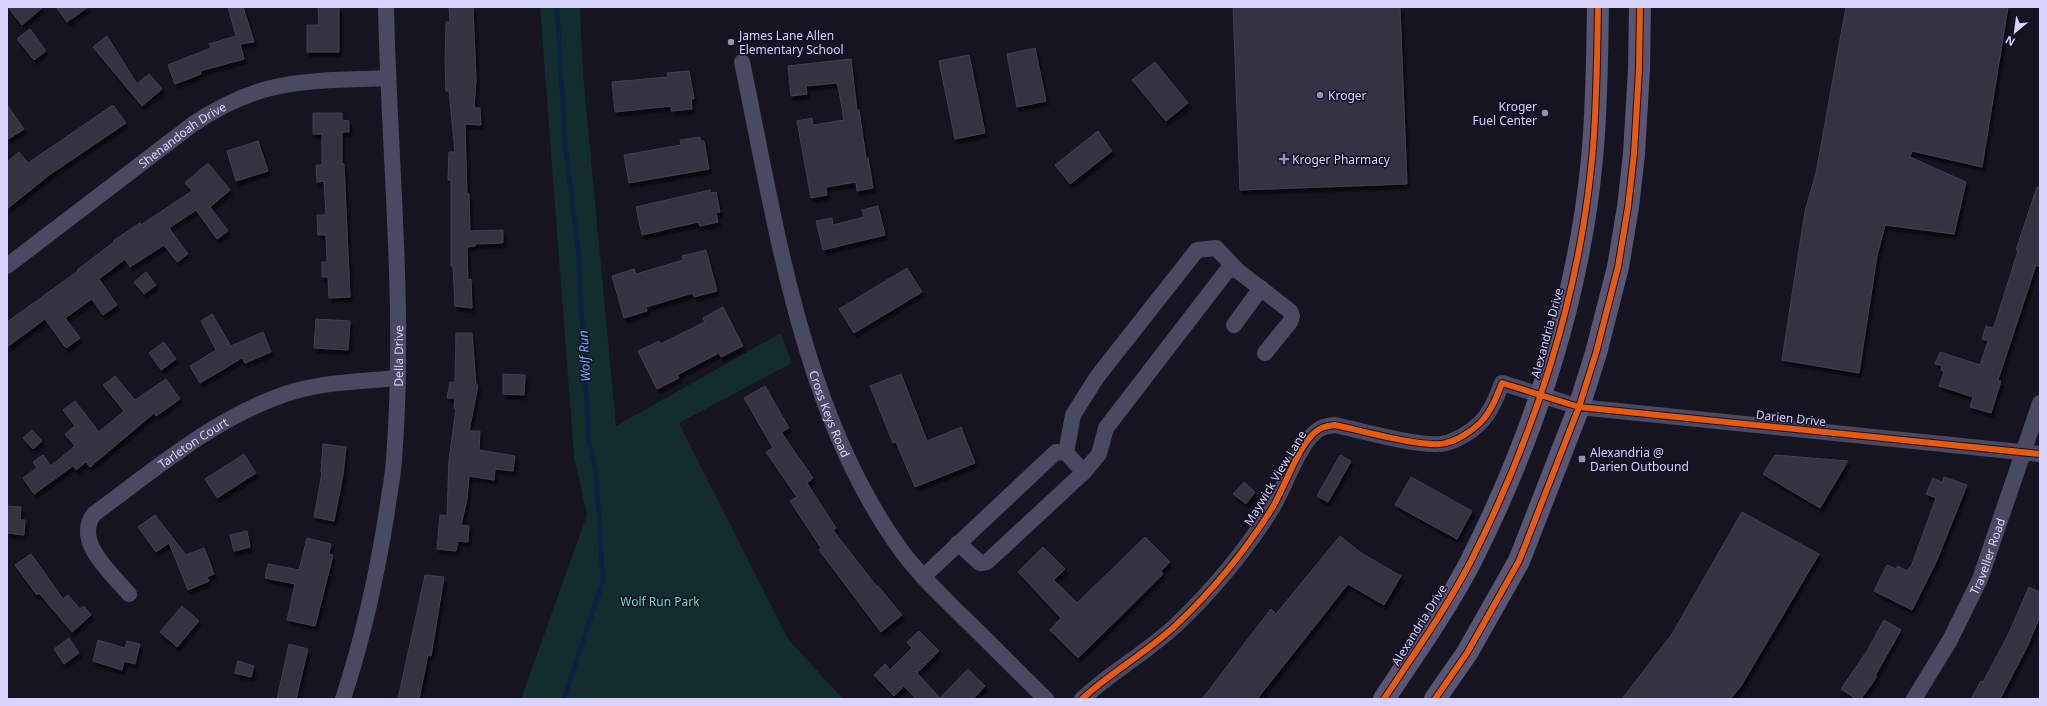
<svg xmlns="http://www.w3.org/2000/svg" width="2047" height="706" font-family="'Noto Sans',sans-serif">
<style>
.green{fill:#132c2d}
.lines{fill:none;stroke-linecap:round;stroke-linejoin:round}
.stream{stroke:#0d2144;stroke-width:4.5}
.building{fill:#343243;stroke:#433f54;filter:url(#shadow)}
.minor{stroke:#4a4962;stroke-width:16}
.secondary{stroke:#575674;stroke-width:22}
.cycleway-casing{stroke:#130f26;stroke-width:8}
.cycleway{stroke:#e8590c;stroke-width:6}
.poi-dot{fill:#9591b1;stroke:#130f26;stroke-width:1.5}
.labels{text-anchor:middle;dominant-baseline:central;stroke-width:3;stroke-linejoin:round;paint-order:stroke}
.poi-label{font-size:12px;fill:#d9d4ff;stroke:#130f26;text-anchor:start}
.street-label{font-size:12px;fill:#d9d4ff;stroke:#130f26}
.park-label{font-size:12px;fill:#5fe0c0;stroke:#130f26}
.water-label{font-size:13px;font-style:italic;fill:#62b6ff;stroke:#130f26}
</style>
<defs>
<filter id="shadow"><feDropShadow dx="2.5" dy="4.5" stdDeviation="1" flood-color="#0009"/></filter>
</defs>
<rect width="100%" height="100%" fill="#161421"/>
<path class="green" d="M 540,7 L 580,7 L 583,74 L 616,426 L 781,333 L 792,363 L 679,423 L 788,639 L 843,699 L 521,699 L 587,515 L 574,456 Z"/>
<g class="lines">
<path class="stream" d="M 557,7 L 565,143 L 578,249 L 589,442 L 596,470 L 603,581 L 564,699"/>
</g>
<path class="building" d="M 8,7 L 43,7 L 22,25 Z
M 56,7 L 88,7 L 67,22 Z
M 228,7 L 243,7 L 254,42 L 240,44 L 244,59 L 200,71 L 201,74 L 175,84 L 168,65 L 211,48 L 209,44 L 236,36 Z
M 318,7 L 339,7 L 339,52 L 307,52 L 307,25 L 319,25 Z
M 449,7 L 473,7 L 476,80 L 474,108 L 480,108 L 481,125 L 465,124 L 467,194 L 469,194 L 470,231 L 503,230 L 503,243 L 475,244 L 475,246 L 467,247 L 468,280 L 471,279 L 472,308 L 455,306 L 453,266 L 451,266 L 451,180 L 448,180 L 449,152 L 455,152 L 449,91 L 446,91 L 445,62 L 446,22 L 450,22 Z
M 1233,7 L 1400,7 L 1407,184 L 1240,190 Z
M 1846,7 L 2008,7 L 1982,167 L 1912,151 L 1910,157 L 1966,182 L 1954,234 L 1885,225 L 1877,256 L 1859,373 L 1782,360 L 1805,211 L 1816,173 Z
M 30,29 L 46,51 L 34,60 L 17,39 Z
M 107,36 L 137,84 L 149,74 L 162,89 L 142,106 L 93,47 Z
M 1035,48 L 1046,101 L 1017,107 L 1007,54 Z
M 969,55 L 985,133 L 955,139 L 939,61 Z
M 851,59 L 857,110 L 859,110 L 866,158 L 868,158 L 873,188 L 857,191 L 856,182 L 826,187 L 827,195 L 811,198 L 797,121 L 812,118 L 813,125 L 844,120 L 839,91 L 837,83 L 806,86 L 807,94 L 791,96 L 788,66 Z
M 1155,62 L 1188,103 L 1166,121 L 1132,80 Z
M 689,71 L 694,99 L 691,99 L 692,109 L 671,111 L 671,106 L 615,112 L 612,82 L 668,77 L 667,73 Z
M 7,105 L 24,129 L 7,140 Z
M 113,105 L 126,123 L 49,175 L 7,209 L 7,162 L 19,152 L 28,163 Z
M 313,113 L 342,113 L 342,120 L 349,121 L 349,132 L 342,132 L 342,164 L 344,164 L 350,297 L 329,298 L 328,277 L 322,277 L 322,262 L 327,262 L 326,235 L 318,235 L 317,215 L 326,215 L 324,181 L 317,182 L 316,165 L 322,165 L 322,134 L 313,134 Z
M 1098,131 L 1112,151 L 1070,184 L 1055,165 Z
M 700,137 L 701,141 L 704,141 L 709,169 L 629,183 L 624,155 L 681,145 L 680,140 Z
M 258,141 L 268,171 L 236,181 L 227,151 Z
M 208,163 L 230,190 L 210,207 L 228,231 L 217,239 L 196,210 L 169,228 L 188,254 L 177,262 L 164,245 L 130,267 L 125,259 L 99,279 L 117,305 L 103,315 L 92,299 L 65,318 L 80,338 L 66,348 L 45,319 L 7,347 L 7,322 L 78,271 L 77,270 L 114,242 L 113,241 L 140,223 L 141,225 L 192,191 L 185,183 Z
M 2037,187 L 2040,187 L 2040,267 L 2036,265 L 1998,380 L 2001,381 L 1991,413 L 1970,407 L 1973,397 L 1939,386 L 1944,372 L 1941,370 L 1942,366 L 1935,364 L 1940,352 L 1980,365 L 1988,341 L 1982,339 L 1986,326 L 1993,328 L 1996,320 L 2018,251 L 2016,250 Z
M 710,190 L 711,193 L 716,192 L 720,212 L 716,213 L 718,222 L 700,226 L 698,222 L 642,235 L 636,207 Z
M 878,206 L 885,235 L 823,250 L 816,221 L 832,218 L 833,225 L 864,217 L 862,210 Z
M 706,250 L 717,291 L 694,297 L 693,293 L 646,307 L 647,311 L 624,318 L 612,276 L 634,269 L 636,274 L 683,260 L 682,256 Z
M 907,268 L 922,292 L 854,333 L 839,309 Z
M 146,272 L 156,285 L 144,294 L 134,282 Z
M 723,307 L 743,346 L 721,357 L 719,353 L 677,375 L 679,378 L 657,389 L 638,351 L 659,341 L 660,344 L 705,322 L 703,318 Z
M 212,314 L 231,346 L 263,332 L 271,352 L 245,363 L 242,358 L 200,383 L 190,366 L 216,350 L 201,321 Z
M 316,319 L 350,321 L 348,350 L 314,348 Z
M 456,333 L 472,333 L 476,385 L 478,385 L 469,431 L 480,431 L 479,450 L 515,456 L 513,471 L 495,469 L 494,480 L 469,476 L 467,499 L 461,525 L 469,526 L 468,542 L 458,541 L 456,551 L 437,549 L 440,515 L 447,516 L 449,459 L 456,409 L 454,408 L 455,398 L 447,398 L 450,382 L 455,383 Z
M 164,342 L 176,359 L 161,370 L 149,353 Z
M 503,374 L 525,375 L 524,395 L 503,394 Z
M 901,374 L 927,441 L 961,427 L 975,463 L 915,487 L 896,442 L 893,443 L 870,386 Z
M 115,376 L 135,400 L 166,379 L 180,399 L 156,416 L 154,413 L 90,467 L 86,462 L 76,470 L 73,466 L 34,494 L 23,478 L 37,468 L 33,462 L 43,455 L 51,466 L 75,446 L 65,434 L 75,426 L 63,410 L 75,401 L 99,432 L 124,411 L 103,385 Z
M 765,386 L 789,428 L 781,432 L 813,478 L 807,483 L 836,528 L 833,530 L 877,587 L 878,586 L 902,615 L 881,632 L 819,550 L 821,548 L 790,501 L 797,497 L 766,452 L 773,448 L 744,398 Z
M 32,430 L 42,441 L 33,449 L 23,438 Z
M 323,444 L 346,447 L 343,475 L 334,521 L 314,517 L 322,473 L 321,472 Z
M 244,454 L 256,473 L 217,498 L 205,479 Z
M 1340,455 L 1351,461 L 1328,502 L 1317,496 Z
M 1775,455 L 1848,461 L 1820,508 L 1763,474 Z
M 1411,477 L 1472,511 L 1457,539 L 1395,505 Z
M 1944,477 L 1967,485 L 1937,560 L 1912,610 L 1874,591 L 1887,565 L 1896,569 L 1898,566 L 1907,571 L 1910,567 L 1911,567 L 1936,498 L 1926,494 L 1933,478 L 1942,482 Z
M 1244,482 L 1255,492 L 1246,504 L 1233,494 Z
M 7,506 L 21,507 L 20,520 L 25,520 L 24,535 L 7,533 Z
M 1742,512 L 1819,554 L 1741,686 L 1730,699 L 1622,699 L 1672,634 Z
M 155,515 L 186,555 L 204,548 L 214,574 L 207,577 L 209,581 L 188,590 L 169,543 L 156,552 L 138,527 Z
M 247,531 L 250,547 L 234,551 L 230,535 Z
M 1340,536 L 1361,553 L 1401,576 L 1384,605 L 1348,584 L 1257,699 L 1202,699 L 1271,609 L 1276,614 Z
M 1145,537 L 1170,562 L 1161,571 L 1163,574 L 1078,658 L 1050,630 L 1061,618 L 1018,572 L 1043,547 L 1065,569 L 1054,580 L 1077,603 Z
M 307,538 L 331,544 L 329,554 L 333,555 L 315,626 L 287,620 L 295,584 L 265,578 L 268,564 L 299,570 Z
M 31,554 L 63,599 L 68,595 L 80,609 L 84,606 L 91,615 L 72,632 L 39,593 L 37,595 L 15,565 Z
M 425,575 L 444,577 L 431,656 L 428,655 L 419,699 L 398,699 Z
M 2029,587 L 2040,592 L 2040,616 L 2028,645 L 2000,699 L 1971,699 L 1981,681 L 1983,682 L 2008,635 Z
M 182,606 L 199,621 L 177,647 L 160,632 Z
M 1884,620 L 1901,630 L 1876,674 L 1876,678 L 1861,699 L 1856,699 L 1841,689 L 1867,651 Z
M 919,631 L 939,651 L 917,673 L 940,698 L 968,669 L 985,686 L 973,699 L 916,699 L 904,686 L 894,696 L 874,675 L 885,664 L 890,670 L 912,648 L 907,642 Z
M 69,638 L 79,653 L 64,664 L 54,649 Z
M 98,640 L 125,648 L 127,641 L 140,644 L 135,664 L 124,661 L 122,670 L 93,661 Z
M 289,644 L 308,649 L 296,699 L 277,699 Z
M 238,661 L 254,666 L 251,677 L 235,673 Z"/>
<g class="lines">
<g class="minor">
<path id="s1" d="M 742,62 C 776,224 802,414 901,550 C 919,575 942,596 963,617 C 991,644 1018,672 1046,699"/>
<path id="s2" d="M 7,266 L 193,124 C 217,108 242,95 271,88 C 305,79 352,80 388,78"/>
<path d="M 1234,325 L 1261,288"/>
<path d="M 1066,453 L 1073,415 L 1097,377 L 1197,250 L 1216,248 L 1238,271"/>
<path d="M 958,543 L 980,563 L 987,562 L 1084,472"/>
<path d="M 923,577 L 1056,452 L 1066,453 L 1084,472 L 1099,454 L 1106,428 L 1226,272 L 1232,269 L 1238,271 L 1290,311 L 1292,316 L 1290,322 L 1265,353"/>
<path id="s3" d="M 129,594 C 112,574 73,541 94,514 C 157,468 220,413 295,391 C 328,382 363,381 397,378"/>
<path id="s4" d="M 343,699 C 363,638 377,575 387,511 C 389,494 393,477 394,459 C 406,309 389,157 386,7"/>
<path d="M 1082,699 C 1111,672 1146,653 1175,626 C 1210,593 1245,551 1271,510 C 1284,490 1299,442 1318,430 C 1323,426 1329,426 1335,425 C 1359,430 1426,449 1446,443 C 1458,440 1472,431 1480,423 C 1491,412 1497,396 1502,383 L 1579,407 L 2040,454"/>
<path id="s5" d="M 1914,699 L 1950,640 L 1980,579 L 2040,403"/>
</g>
<path class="secondary" d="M 1384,699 C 1414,654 1446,609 1471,561 C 1534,436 1579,298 1592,159 C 1597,108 1597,57 1598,7
M 1435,699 L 1467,653 L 1519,561 L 1579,407 L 1596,353 L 1618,267 L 1628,207 L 1634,154 L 1639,69 L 1640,7"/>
<defs>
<path id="cycleway" d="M 1082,699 C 1111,672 1146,653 1175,626 C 1210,593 1245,551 1271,510 C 1284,490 1299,442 1318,430 C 1323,426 1329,426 1335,425 C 1359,430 1426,449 1446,443 C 1458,440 1472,431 1480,423 C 1491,412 1497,396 1502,383 L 1579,407 L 2040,454
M 1384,699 C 1414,654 1446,609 1471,561 C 1534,436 1579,298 1592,159 C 1597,108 1597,57 1598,7
M 1435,699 L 1467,653 L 1519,561 L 1579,407 L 1596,353 L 1618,267 L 1628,207 L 1634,154 L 1639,69 L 1640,7"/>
</defs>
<use href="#cycleway" class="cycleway-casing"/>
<use href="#cycleway" class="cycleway"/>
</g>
<g class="poi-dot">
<circle cx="731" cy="42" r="4"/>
<circle cx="1320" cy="95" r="4"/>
<circle cx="1545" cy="113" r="4"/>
<path d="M1282 153h4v4h4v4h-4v4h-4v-4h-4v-4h4z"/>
<rect x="1578" y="455" width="8" height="8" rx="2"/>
</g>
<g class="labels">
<g class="poi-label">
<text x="739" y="35">James Lane Allen<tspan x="739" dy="14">Elementary School</tspan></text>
<text x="1328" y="95">Kroger</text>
<text x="1537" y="106" text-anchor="end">Kroger<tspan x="1537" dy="14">Fuel Center</tspan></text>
<text x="1292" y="159">Kroger Pharmacy</text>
<text x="1590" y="452">Alexandria @<tspan x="1590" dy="14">Darien Outbound</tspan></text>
</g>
<g class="street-label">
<text stroke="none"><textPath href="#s2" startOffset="219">Shenandoah Drive</textPath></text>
<text transform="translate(1547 333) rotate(-75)">Alexandria Drive</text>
<text stroke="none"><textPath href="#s4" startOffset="349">Della Drive</textPath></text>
<text stroke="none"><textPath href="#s1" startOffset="363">Cross Keys Road</textPath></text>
<text transform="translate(1791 418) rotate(6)">Darien Drive</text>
<text stroke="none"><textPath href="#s3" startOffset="217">Tarleton Court</textPath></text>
<text transform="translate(1275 478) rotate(-59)">Maywick View Lane</text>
<text stroke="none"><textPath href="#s5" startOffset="161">Traveller Road</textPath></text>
<text transform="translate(1419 625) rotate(-58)">Alexandria Drive</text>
</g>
<g class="park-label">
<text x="660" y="601">Wolf Run Park</text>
</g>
<g class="water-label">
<text transform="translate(584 356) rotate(-93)">Wolf Run</text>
</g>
</g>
<rect width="2047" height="706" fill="none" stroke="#d9d4ff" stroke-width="16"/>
<g transform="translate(2015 32) rotate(209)" stroke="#130f26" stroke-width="3" paint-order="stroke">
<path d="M0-3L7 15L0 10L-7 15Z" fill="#d9d4ff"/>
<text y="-6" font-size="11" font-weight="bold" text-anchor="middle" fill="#d9d4ff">N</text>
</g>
</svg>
